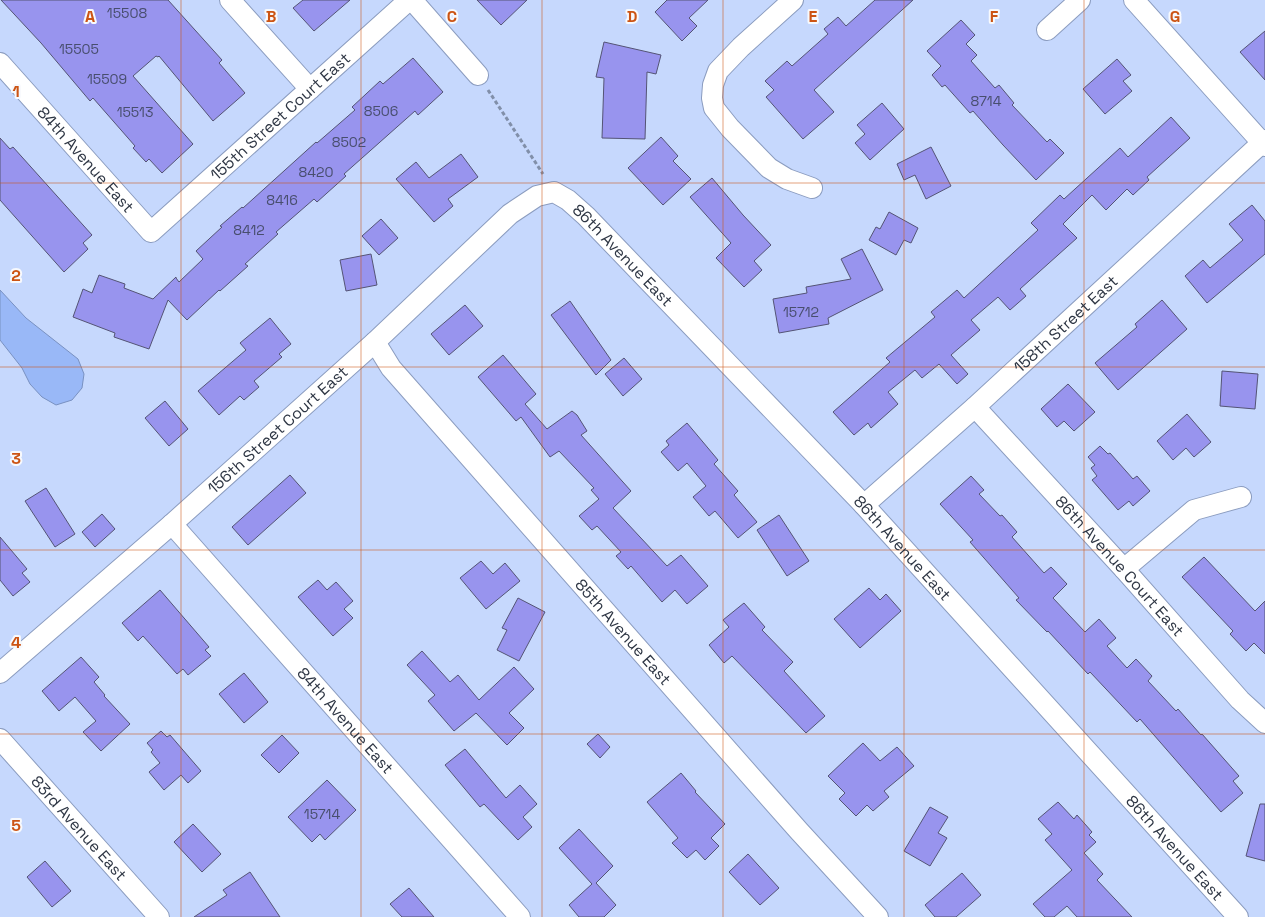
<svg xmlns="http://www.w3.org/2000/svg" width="1265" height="917" font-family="'Space Grotesk',sans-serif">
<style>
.water{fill:#99b8f7;stroke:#7991c1}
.building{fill:#9894ee;stroke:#545475}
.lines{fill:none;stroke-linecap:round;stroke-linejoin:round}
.street-casing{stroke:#8b9cbf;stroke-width:22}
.path{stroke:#818fa9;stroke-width:3;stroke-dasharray:4 2.5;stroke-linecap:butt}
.street{stroke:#fff;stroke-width:20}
.grid{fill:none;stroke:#cc5414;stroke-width:1;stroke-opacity:0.55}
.labels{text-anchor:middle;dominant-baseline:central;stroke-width:4;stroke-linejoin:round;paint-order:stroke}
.number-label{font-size:14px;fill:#484e6e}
.street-label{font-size:16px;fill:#2e3644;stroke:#f7f9fd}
.grid-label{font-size:16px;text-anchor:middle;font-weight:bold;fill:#cc5414;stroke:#f7f9fd;stroke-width:4;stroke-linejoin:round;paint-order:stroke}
</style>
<rect width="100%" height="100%" fill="#c6d8fd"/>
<path class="water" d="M 0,290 L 26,318 L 78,359 L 84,374 L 82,388 L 72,400 L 56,405 L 42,397 L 30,384 L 22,368 L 0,340 Z"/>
<path class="building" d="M 1,0 L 168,0 L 222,60 L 219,63 L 245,93 L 213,121 L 159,56 L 158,57 L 156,56 L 133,76 L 193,144 L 162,173 L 149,159 L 146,162 L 133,148 L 135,146 L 93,98 L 90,101 L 41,43 Z
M 303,0 L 350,0 L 314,31 L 293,8 Z
M 477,0 L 527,0 L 501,25 Z
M 667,0 L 708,0 L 689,18 L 697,26 L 682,41 L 655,12 Z
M 875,0 L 913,0 L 814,90 L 834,112 L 803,139 L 766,97 L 774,90 L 765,81 L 787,61 L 792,66 L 828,34 L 824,29 L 838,17 L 846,26 Z
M 961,20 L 975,35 L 966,44 L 977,55 L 971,61 L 995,88 L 999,85 L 1014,103 L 1012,105 L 1047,142 L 1050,139 L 1064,153 L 1036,180 L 1003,145 L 973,111 L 970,113 L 945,85 L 942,87 L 932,75 L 941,66 L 927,51 Z
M 1265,31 L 1265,80 L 1240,52 Z
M 604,42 L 661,55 L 656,74 L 647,72 L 645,139 L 602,138 L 604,78 L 596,77 Z
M 413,58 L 443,92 L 418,115 L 415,111 L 344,174 L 346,176 L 317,202 L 314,199 L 276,232 L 278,234 L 245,264 L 248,266 L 220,291 L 219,290 L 187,320 L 168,300 L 149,349 L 114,337 L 115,333 L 73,317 L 83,289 L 92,293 L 99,275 L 125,284 L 124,288 L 153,299 L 176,277 L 176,278 L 179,282 L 203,259 L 196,251 L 222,227 L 220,226 L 242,207 L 243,208 L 316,142 L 317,143 L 355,110 L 352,107 L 380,81 L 383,84 Z
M 1117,59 L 1131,75 L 1123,81 L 1132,91 L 1105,114 L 1083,89 Z
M 882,103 L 904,129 L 870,160 L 855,143 L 865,134 L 857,125 Z
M 1171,117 L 1190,138 L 1147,177 L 1149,180 L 1133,195 L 1127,189 L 1106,210 L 1092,195 L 1063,224 L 1077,238 L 1020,289 L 1026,296 L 1010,310 L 998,297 L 971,320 L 980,330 L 951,355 L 968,374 L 957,384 L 939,364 L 922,378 L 915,370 L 888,392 L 898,404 L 871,428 L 868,423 L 854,435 L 833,412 L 890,362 L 886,358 L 935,317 L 931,312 L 957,290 L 964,298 L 1038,230 L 1031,223 L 1060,195 L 1064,199 L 1120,148 L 1128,157 Z
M 661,137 L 678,156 L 673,161 L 691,179 L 663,205 L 628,168 Z
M 0,138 L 10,149 L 13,147 L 92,235 L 83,243 L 88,249 L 64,272 L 0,200 Z
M 931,147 L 951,186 L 926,199 L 915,175 L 904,180 L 897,164 Z
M 461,154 L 478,177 L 448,199 L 453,206 L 434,222 L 396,179 L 416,162 L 429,178 Z
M 712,178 L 743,215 L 771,245 L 754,261 L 762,270 L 744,287 L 716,258 L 731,243 L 690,197 Z
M 1252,205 L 1265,221 L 1265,254 L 1207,303 L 1185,276 L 1203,260 L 1210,268 L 1243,240 L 1229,224 Z
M 889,212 L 918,228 L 911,243 L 904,240 L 896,255 L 869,240 L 876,227 L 880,229 Z
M 381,219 L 398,238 L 379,255 L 362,236 Z
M 862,249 L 883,290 L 828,318 L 829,324 L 779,333 L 773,299 L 807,293 L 806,287 L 851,279 L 841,259 Z
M 371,254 L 377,285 L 346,291 L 340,260 Z
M 1162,300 L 1187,329 L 1118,390 L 1095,363 L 1137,327 L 1135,324 Z
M 570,301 L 611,360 L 596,375 L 551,315 Z
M 465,305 L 483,326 L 449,355 L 431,334 Z
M 270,318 L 291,344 L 279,354 L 282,357 L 254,381 L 259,387 L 244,400 L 240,396 L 219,415 L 198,391 L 246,350 L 240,343 Z
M 503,355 L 536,394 L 525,404 L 547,429 L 572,411 L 577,415 L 587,431 L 581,435 L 631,491 L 613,508 L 667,566 L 681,555 L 708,586 L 687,604 L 675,590 L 662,602 L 631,566 L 628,569 L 616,556 L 621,552 L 597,526 L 592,530 L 579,516 L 599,499 L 591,490 L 594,488 L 559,451 L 550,457 L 521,417 L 516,421 L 478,377 Z
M 624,358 L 642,379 L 623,396 L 605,374 Z
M 1222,371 L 1258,374 L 1255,409 L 1220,406 Z
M 1068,384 L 1095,412 L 1074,431 L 1064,421 L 1057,427 L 1041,409 Z
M 165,401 L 188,429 L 169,446 L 145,418 Z
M 1187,414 L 1211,442 L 1194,457 L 1186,448 L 1173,460 L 1157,441 Z
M 687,423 L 718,460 L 714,464 L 738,491 L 734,495 L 757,522 L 738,538 L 715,511 L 709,516 L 693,497 L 706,486 L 687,463 L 678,471 L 661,452 L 669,445 L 666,441 Z
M 1100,446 L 1108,454 L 1110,453 L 1133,479 L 1137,476 L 1150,491 L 1133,506 L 1129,501 L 1118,510 L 1092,480 L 1097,476 L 1091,468 L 1095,465 L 1088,457 Z
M 290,475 L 306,493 L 248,545 L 232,527 Z
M 971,476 L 984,490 L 979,494 L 1000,516 L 1002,515 L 1017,532 L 1012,537 L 1044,573 L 1051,567 L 1067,584 L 1053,598 L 1085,632 L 1099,619 L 1116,638 L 1107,646 L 1127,668 L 1136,659 L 1152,676 L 1148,681 L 1176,711 L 1178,709 L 1201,735 L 1202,734 L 1239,776 L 1233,781 L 1243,793 L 1221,812 L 1140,719 L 1137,722 L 1090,672 L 1088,674 L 1048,631 L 1047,632 L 1016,600 L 1019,598 L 970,542 L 973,540 L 940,504 Z
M 46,488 L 75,534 L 55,547 L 25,501 Z
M 102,514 L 115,529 L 95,547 L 82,532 Z
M 779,515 L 809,561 L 787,576 L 757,530 Z
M 0,537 L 27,569 L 22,573 L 30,582 L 13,596 L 0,580 Z
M 1204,557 L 1255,611 L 1265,601 L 1265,654 L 1254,643 L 1246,651 L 1230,634 L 1233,631 L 1182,577 Z
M 481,561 L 493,574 L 505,563 L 520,581 L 486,609 L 460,578 Z
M 318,580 L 327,590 L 336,582 L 353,601 L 344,609 L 353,618 L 333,636 L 298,597 Z
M 869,588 L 880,600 L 886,594 L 901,611 L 860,648 L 834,619 Z
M 160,590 L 209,647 L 205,650 L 211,656 L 188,675 L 183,669 L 177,674 L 143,636 L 138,641 L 122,623 Z
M 518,598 L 545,612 L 519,661 L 497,650 L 507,630 L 502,628 Z
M 744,603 L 765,627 L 762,630 L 793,662 L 784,671 L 825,716 L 806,733 L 732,656 L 724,663 L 709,645 L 729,627 L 723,620 Z
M 422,651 L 450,682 L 458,675 L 479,700 L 514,667 L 534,689 L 509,713 L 524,728 L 507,745 L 476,713 L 454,731 L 428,701 L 435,695 L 407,665 Z
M 81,657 L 99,677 L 94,682 L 105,695 L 104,696 L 130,724 L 101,751 L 83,732 L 96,721 L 75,697 L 59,711 L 42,691 Z
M 244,673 L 268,702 L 244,723 L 219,694 Z
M 161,731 L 167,737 L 170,735 L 201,771 L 188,783 L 181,775 L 164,790 L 149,772 L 160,763 L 151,752 L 153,750 L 147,743 Z
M 598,734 L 610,747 L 600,758 L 587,744 Z
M 282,735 L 299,753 L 279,773 L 261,755 Z
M 863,743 L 880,761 L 897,747 L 914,766 L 884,791 L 889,797 L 873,811 L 867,805 L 856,816 L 839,799 L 845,793 L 828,776 Z
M 465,749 L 506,798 L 520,785 L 537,804 L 523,817 L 532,827 L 518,840 L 484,804 L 480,807 L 445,765 Z
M 681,773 L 696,791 L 695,792 L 725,824 L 711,838 L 719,846 L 705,860 L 696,850 L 687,858 L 672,843 L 678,838 L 647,802 Z
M 327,780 L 356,810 L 325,840 L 320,834 L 312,842 L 288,817 Z
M 1058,802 L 1074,819 L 1077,815 L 1092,832 L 1089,835 L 1096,842 L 1084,853 L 1103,874 L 1097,880 L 1132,917 L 1077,917 L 1067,906 L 1054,917 L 1045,917 L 1033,904 L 1072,870 L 1045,840 L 1052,834 L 1038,819 Z
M 1260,804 L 1265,804 L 1265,861 L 1246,856 Z
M 930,807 L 948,817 L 938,833 L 947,838 L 930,866 L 904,851 Z
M 193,824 L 221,854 L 202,872 L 174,842 Z
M 579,829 L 613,866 L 596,883 L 616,905 L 604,917 L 579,917 L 569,905 L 592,884 L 559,848 Z
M 748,854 L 779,888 L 760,905 L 729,872 Z
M 45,861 L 71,891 L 52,907 L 27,877 Z
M 250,872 L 280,917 L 194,917 L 227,895 L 223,890 Z
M 962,873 L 981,895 L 956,917 L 935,917 L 925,905 Z
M 409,888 L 434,917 L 402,917 L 390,904 Z"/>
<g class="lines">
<defs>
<g id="street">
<path d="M 230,0 L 310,89"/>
<path d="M 412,0 L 478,75"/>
<path d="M 793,0 L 741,47 L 718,71 L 713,85 L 712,98 L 714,108 L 730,128 L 769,168 L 787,179 L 812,188"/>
<path d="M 1134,0 L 1265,146"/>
<path d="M 1047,30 L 1080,0"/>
<path id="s1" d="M 0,63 L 151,232 L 409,0"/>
<path id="s2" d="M 375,342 L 391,368 L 799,831 L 878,917"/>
<path id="s3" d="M 975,407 L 1124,569 L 1240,700 L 1265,723"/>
<path id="s4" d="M 864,505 L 975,407 L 1265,140"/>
<path id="s5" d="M 172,524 L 520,917"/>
<path d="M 1124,569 L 1194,510 L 1241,497"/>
<path id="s6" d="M 0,673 L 172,524 L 375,342 L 510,214 L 537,196 L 554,192 L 568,200 L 586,216 L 864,505 L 1238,917"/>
<path id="s7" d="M 0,739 L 159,917"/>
</g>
</defs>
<use href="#street" class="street-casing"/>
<path class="path" d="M 488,90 L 543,174"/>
<use href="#street" class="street"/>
</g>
<path class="grid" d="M 181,0 L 181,917M 361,0 L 361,917M 542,0 L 542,917M 723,0 L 723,917M 904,0 L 904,917M 1084,0 L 1084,917M 0,183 L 1265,183M 0,367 L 1265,367M 0,550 L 1265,550M 0,734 L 1265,734"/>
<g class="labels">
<g class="number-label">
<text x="127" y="13">15508</text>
<text x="79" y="49">15505</text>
<text x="107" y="79">15509</text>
<text x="986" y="101">8714</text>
<text x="381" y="111">8506</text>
<text x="135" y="112">15513</text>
<text x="349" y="142">8502</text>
<text x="316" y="172">8420</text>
<text x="282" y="200">8416</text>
<text x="249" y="230">8412</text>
<text x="801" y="312">15712</text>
<text x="322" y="814">15714</text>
</g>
<g class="street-label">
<text stroke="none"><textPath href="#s1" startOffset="400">155th Street Court East</textPath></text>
<text stroke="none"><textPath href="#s1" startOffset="129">84th Avenue East</textPath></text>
<text stroke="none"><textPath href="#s6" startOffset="830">86th Avenue East</textPath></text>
<text stroke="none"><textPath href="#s4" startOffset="271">158th Street East</textPath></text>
<text stroke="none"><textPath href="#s6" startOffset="369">156th Street Court East</textPath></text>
<text stroke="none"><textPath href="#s6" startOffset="1235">86th Avenue East</textPath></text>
<text stroke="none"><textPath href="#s3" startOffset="215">86th Avenue Court East</textPath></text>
<text stroke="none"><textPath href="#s2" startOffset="382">85th Avenue East</textPath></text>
<text stroke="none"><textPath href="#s5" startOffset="262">84th Avenue East</textPath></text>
<text stroke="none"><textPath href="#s7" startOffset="119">83rd Avenue East</textPath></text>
<text stroke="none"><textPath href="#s6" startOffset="1640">86th Avenue East</textPath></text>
</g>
</g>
<g class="grid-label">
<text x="90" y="22">A</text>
<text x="271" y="22">B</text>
<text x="452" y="22">C</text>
<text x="632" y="22">D</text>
<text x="813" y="22">E</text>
<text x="994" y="22">F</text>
<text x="1175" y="22">G</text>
<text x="16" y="97">1</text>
<text x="16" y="281">2</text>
<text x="16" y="464">3</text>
<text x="16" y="648">4</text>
<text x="16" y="831">5</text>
</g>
</svg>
